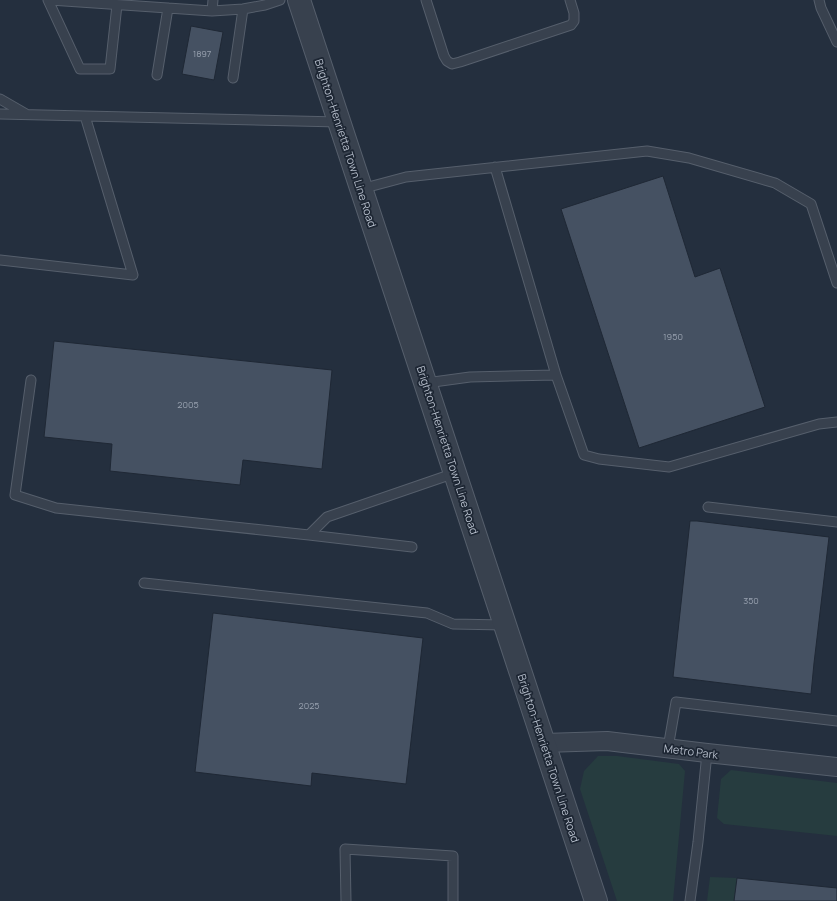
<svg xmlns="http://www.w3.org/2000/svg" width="837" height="901" font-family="Manrope,sans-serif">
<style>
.green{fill:#263c3f}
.building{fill:#455162;stroke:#1f2835}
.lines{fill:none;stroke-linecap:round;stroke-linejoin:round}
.service-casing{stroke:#565f6c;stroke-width:11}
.minor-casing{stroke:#565f6c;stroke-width:20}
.tertiary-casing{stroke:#565f6c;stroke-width:24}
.service{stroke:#38414e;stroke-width:9}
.minor{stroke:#38414e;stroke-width:18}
.tertiary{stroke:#38414e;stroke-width:22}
.labels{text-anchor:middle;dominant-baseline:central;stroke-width:3.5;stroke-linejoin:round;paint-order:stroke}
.number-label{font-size:9px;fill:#98a1af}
.street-label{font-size:11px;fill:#b4bcc9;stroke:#1d2633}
</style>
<rect width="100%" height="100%" fill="#242f3e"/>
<path class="green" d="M 598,756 L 617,756 L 679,764 L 685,771 L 673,901 L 617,901 L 580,789 L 584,771 Z
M 731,770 L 837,783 L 837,836 L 724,824 L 717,818 L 721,779 Z
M 710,877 L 737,878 L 734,901 L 707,901 Z"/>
<path class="building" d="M 191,26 L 223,32 L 214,80 L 182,74 Z
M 663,176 L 695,277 L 720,268 L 765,407 L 639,448 L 561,209 Z
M 54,341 L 332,370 L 322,469 L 243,460 L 240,485 L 110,471 L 112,444 L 44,437 Z
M 690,521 L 697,521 L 829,537 L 814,663 L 811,694 L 673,677 Z
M 213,613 L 423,638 L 406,784 L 312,773 L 311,786 L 195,772 Z
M 737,878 L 837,888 L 837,901 L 734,901 Z"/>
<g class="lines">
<defs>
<path id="service" d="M 48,0 L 80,69 L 110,69 L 117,5
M 50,0 L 212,11 L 243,9 L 265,5 L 280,0
M 426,0 L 444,56 L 447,61 L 452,64 L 460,62 L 571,25 L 574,21 L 574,13 L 570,0
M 819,0 L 821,8 L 837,42
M 212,11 L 213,0
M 157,75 L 168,8
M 233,78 L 243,9
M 0,99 L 26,114
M 0,114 L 339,122
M 495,167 L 556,375
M 361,189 L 406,177 L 647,151 L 689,158 L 775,183 L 811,204 L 837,283
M 0,260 L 133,275 L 85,116
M 31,380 L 15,495 L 56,508 L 309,535 L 412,547
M 426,383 L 470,377 L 556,375 L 584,455 L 599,459 L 669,467 L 819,424 L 837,422
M 708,507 L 837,522
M 309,535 L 327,517 L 455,473
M 144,583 L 427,613 L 453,624 L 504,625
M 668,748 L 676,702 L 837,721
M 346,901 L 345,849 L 453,856 L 453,901
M 690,901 L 698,842 L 707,753"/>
<path id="minor" d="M 544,743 L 607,741 L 707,753 L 837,767"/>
<path id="tertiary" d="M 299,0 L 596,901"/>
</defs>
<use href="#service" class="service-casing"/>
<use href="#minor" class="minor-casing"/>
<use href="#tertiary" class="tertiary-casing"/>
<use href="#service" class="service"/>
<use href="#minor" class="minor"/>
<use href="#tertiary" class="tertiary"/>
</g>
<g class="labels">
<g class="number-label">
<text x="202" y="53">1897</text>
<text x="673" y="336">1950</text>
<text x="188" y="404">2005</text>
<text x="751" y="600">350</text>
<text x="309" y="705">2025</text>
</g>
<g class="street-label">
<text transform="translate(346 143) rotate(72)">Brighton-Henrietta Town Line Road</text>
<text transform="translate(448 450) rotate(72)">Brighton-Henrietta Town Line Road</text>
<text transform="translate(691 751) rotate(7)">Metro Park</text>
<text transform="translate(549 758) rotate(72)">Brighton-Henrietta Town Line Road</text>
</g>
</g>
</svg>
